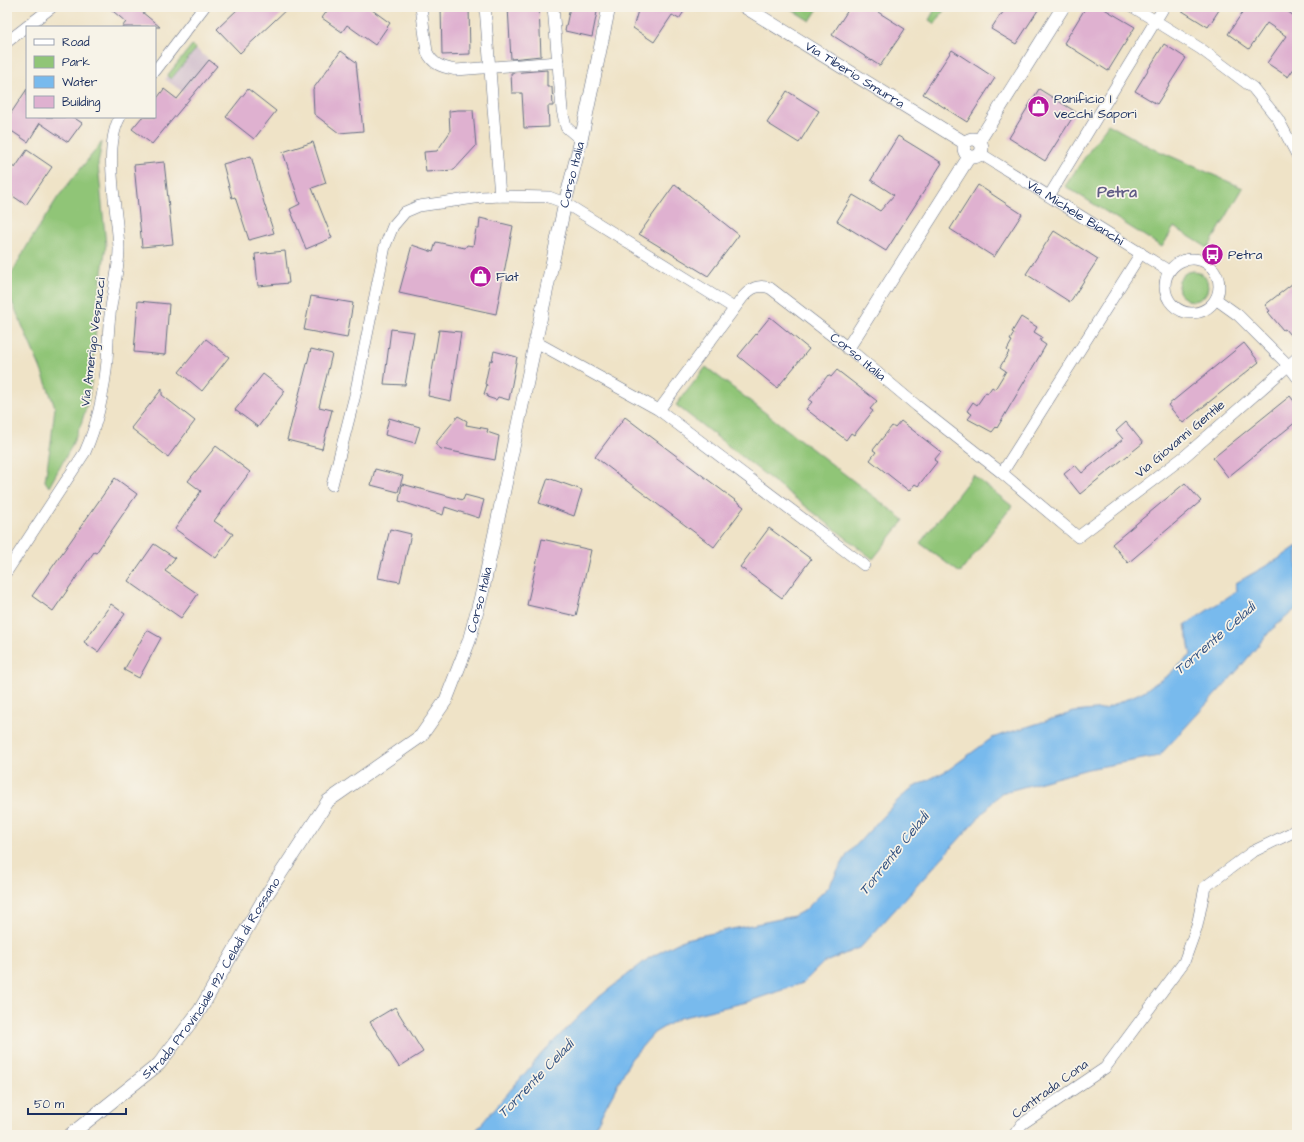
<svg xmlns="http://www.w3.org/2000/svg" width="1304" height="1142" font-family="'Architects Daughter',sans-serif">
<style>
.industrial{fill:#d0bdcc}
.green{fill:#90c577;stroke:#567a6a}
.water{fill:#78baed;stroke:#4a74a6}
.building{fill:#dfb1d0}
.lines{fill:none;stroke-linecap:round;stroke-linejoin:round}
.minor-casing{stroke:#656e83;stroke-width:12}
.tertiary-casing{stroke:#656e83;stroke-width:14}
.minor{stroke:#fff;stroke-width:11}
.tertiary{stroke:#fff;stroke-width:13}
.labels{text-anchor:middle;dominant-baseline:central;stroke-width:3.5;stroke-linejoin:round;paint-order:stroke}
.street-label{font-size:13px;fill:#1b2f5e;stroke:#f7f3e8}
.poi-label{font-size:13px;fill:#1b2f5e;stroke:#f7f3e8;text-anchor:start}
.water-label{font-size:14px;font-style:italic;fill:#325282;stroke:#f7f3e8}
.quarter-label{font-size:15px;font-weight:bold;fill:#605c86;stroke:#f7f3e8}
</style>
<rect width="100%" height="100%" fill="#f7f3e8"/>
<filter id="ink" filterUnits="userSpaceOnUse"><feTurbulence type="fractalNoise" baseFrequency=".025" numOctaves="2"/><feDisplacementMap in="SourceGraphic" scale="8" xChannelSelector="R" yChannelSelector="G"/><feConvolveMatrix kernelMatrix="1 2 1 2 8 2 1 2 1" color-interpolation-filters="sRGB"/></filter>
<filter id="wash" filterUnits="userSpaceOnUse"><feTurbulence type="fractalNoise" baseFrequency=".012" numOctaves="4" result="noise"/><feDisplacementMap in="SourceGraphic" scale="16" xChannelSelector="R" yChannelSelector="G"/><feGaussianBlur stdDeviation="0.9" result="paint"/><feColorMatrix in="noise" values="0 0 0 0 0 0 0 0 0 0 0 0 0 0 0 0 0 1.4 0 .05"/><feComposite in="paint" operator="in"/></filter>
<g filter="url(#wash)">
<rect width="100%" height="100%" fill="#efe3c7"/>
<path class="industrial" d="M 192,45 L 209,60 L 183,92 L 165,79 Z"/>
<path class="green" d="M 787,7 L 819,7 L 810,21 Z
M 933,7 L 946,7 L 935,24 L 929,20 L 935,9 Z
M 192,45 L 196,49 L 171,79 L 167,76 Z
M 1108,124 L 1150,147 L 1243,188 L 1208,248 L 1174,227 L 1162,247 L 1065,186 Z
M 102,142 L 98,164 L 106,245 L 98,301 L 92,376 L 88,402 L 81,424 L 70,449 L 49,487 L 45,481 L 51,442 L 55,407 L 40,367 L 9,295 L 7,285 L 9,278 L 27,246 L 58,197 Z
M1178 286a15 15 0 1 1 30 0a15 15 0 1 1-30 0Z
M 706,367 L 904,520 L 873,559 L 676,405 Z
M 973,475 L 1012,506 L 960,573 L 920,543 Z"/>
<path class="water" d="M 1297,546 L 1297,608 L 1271,630 L 1237,671 L 1159,756 L 1088,769 L 1001,793 L 861,947 L 823,963 L 803,983 L 747,1002 L 679,1018 L 654,1033 L 631,1059 L 594,1129 L 577,1135 L 472,1135 L 544,1051 L 594,1001 L 649,958 L 685,939 L 794,916 L 805,910 L 829,886 L 847,855 L 897,801 L 912,788 L 948,770 L 992,738 L 1074,712 L 1105,709 L 1142,692 L 1167,676 L 1191,655 L 1185,625 L 1237,591 L 1236,583 L 1280,558 Z"/>
<g id="blocks">
<path class="building" d="M 108,7 L 136,7 L 160,27 L 122,27 L 126,22 Z
M 240,7 L 289,7 L 240,53 L 217,29 Z
M 330,7 L 368,7 L 390,23 L 375,45 L 347,25 L 342,32 L 322,18 Z
M 441,7 L 469,7 L 470,54 L 442,55 Z
M 508,7 L 539,7 L 541,56 L 511,59 Z
M 570,7 L 598,7 L 592,37 L 565,31 Z
M 639,7 L 687,7 L 679,19 L 672,15 L 654,42 L 633,28 Z
M 850,7 L 870,7 L 905,29 L 880,66 L 832,35 Z
M 1007,7 L 1040,7 L 1016,44 L 991,29 L 1000,15 L 1001,15 Z
M 1086,7 L 1101,7 L 1135,27 L 1108,71 L 1064,43 Z
M 1176,7 L 1221,7 L 1208,27 Z
M 1246,7 L 1281,7 L 1297,18 L 1297,64 L 1288,77 L 1267,63 L 1286,36 L 1267,23 L 1249,49 L 1228,34 Z
M 1164,44 L 1186,58 L 1157,104 L 1135,91 Z
M 952,50 L 995,78 L 967,122 L 923,94 Z
M 341,51 L 356,62 L 363,131 L 339,133 L 314,114 L 313,89 Z
M 209,60 L 217,66 L 152,144 L 132,129 L 142,117 L 155,117 L 155,101 L 164,89 L 177,99 Z
M 547,70 L 547,87 L 552,87 L 553,106 L 548,106 L 549,127 L 524,128 L 522,93 L 512,93 L 511,73 Z
M 27,89 L 27,117 L 73,117 L 82,123 L 68,142 L 40,123 L 28,142 L 7,128 L 7,119 Z
M 248,89 L 276,111 L 254,139 L 226,117 Z
M 1039,89 L 1076,112 L 1045,161 L 1009,138 Z
M 787,91 L 819,111 L 799,143 L 767,123 Z
M 458,110 L 473,110 L 476,146 L 454,170 L 426,172 L 424,152 L 437,151 L 450,132 L 449,111 Z
M 898,136 L 942,163 L 886,251 L 837,221 L 853,195 L 880,211 L 894,195 L 871,180 Z
M 313,142 L 326,183 L 312,188 L 332,238 L 306,249 L 290,209 L 300,204 L 283,152 Z
M 27,150 L 52,167 L 26,205 L 7,192 L 7,163 L 15,168 Z
M 251,156 L 264,203 L 274,233 L 249,240 L 235,197 L 232,198 L 223,164 Z
M 164,162 L 173,244 L 142,247 L 134,165 Z
M 675,184 L 739,235 L 708,276 L 639,234 Z
M 978,185 L 1022,214 L 994,257 L 950,229 Z
M 480,218 L 513,226 L 496,314 L 399,293 L 412,245 L 433,252 L 436,242 L 465,248 L 467,245 L 473,246 L 476,229 L 479,229 Z
M 1054,231 L 1098,259 L 1070,302 L 1026,274 Z
M 285,251 L 289,283 L 258,286 L 255,254 Z
M 1297,280 L 1297,329 L 1290,335 L 1285,329 L 1283,330 L 1268,312 L 1270,311 L 1265,305 Z
M 311,296 L 353,303 L 347,338 L 304,330 Z
M 138,301 L 169,304 L 165,355 L 134,352 Z
M 770,317 L 809,349 L 777,388 L 738,356 Z
M 1021,317 L 1037,327 L 1034,332 L 1042,337 L 1040,341 L 1046,345 L 997,428 L 996,427 L 992,432 L 968,419 L 972,414 L 967,411 L 973,402 L 977,405 L 986,392 L 988,393 L 992,387 L 995,389 L 1006,371 L 1000,367 L 1009,352 L 1007,350 L 1012,341 L 1010,340 L 1014,333 L 1012,332 Z
M 391,329 L 414,332 L 405,385 L 384,384 Z
M 439,330 L 461,332 L 451,401 L 428,396 Z
M 206,339 L 229,357 L 202,391 L 179,372 Z
M 1244,343 L 1259,362 L 1183,423 L 1168,405 Z
M 311,349 L 332,354 L 319,407 L 332,410 L 322,449 L 287,440 Z
M 494,351 L 517,357 L 509,400 L 498,397 L 496,400 L 487,397 L 488,395 L 484,394 L 487,385 L 485,384 L 490,360 L 492,361 Z
M 837,370 L 877,401 L 870,409 L 873,411 L 854,435 L 851,433 L 846,440 L 806,409 L 812,402 L 809,400 L 828,375 L 831,377 Z
M 263,374 L 285,391 L 258,427 L 235,410 Z
M 162,389 L 162,395 L 195,421 L 168,457 L 131,428 Z
M 1290,396 L 1297,405 L 1297,421 L 1228,477 L 1213,458 Z
M 458,416 L 467,421 L 466,425 L 488,429 L 487,432 L 499,436 L 495,460 L 441,449 L 435,444 Z
M 625,417 L 744,507 L 714,547 L 595,457 Z
M 389,418 L 420,427 L 415,443 L 385,435 Z
M 901,421 L 941,452 L 934,460 L 937,462 L 918,486 L 915,484 L 909,491 L 870,460 L 876,452 L 873,450 L 892,426 L 895,428 Z
M 1126,422 L 1143,443 L 1080,494 L 1064,474 L 1075,465 L 1082,473 L 1123,439 L 1116,431 Z
M 216,446 L 250,472 L 214,521 L 233,534 L 216,558 L 175,529 L 201,491 L 188,481 Z
M 375,469 L 403,476 L 398,492 L 371,485 Z
M 115,478 L 137,494 L 96,553 L 94,552 L 53,611 L 32,596 Z
M 548,478 L 582,490 L 574,516 L 539,503 Z
M 1185,483 L 1201,501 L 1128,563 L 1112,544 Z
M 402,484 L 463,500 L 465,495 L 484,500 L 479,518 L 445,507 L 443,515 L 399,501 Z
M 769,528 L 811,559 L 782,598 L 740,567 Z
M 390,529 L 411,534 L 400,582 L 378,578 Z
M 542,539 L 591,550 L 576,616 L 527,605 Z
M 154,544 L 175,558 L 165,571 L 198,594 L 181,618 L 128,581 Z
M 111,604 L 125,614 L 98,652 L 84,642 Z
M 147,630 L 161,638 L 139,678 L 124,670 Z
M 395,1007 L 423,1052 L 399,1067 L 370,1022 Z"/>
</g>
</g>
<g filter="url(#ink)">
<use href="#blocks" fill-opacity="0" stroke="#656e83" stroke-width="1"/>
<g class="lines">
<defs>
<g id="minor">
<path d="M 421,7 L 427,52 C 433,65 442,67 456,70 L 558,62"/>
<path d="M 485,7 L 500,196"/>
<path d="M 553,7 L 562,110 L 566,127 L 581,140"/>
<path d="M 1133,7 L 1201,49 L 1253,88 L 1278,119 L 1297,155"/>
<path d="M 7,42 L 52,7"/>
<path d="M 155,71 L 204,7"/>
<path id="s1" d="M 981,154 L 1169,271"/>
<path d="M 1049,196 L 1164,7"/>
<circle cx="1192" cy="286" r="27"/>
<path d="M 1217,300 L 1238,315 L 1288,365 L 1297,377"/>
<path d="M 536,342 L 659,410 L 864,565"/>
<path id="s2" d="M 659,410 L 743,297 C 751,288 758,284 770,288 L 848,348 L 917,406 L 1002,473 L 1078,537 L 1185,456 L 1297,358"/>
<path d="M 1002,473 L 1141,253"/>
<path d="M 332,485 L 355,395 L 385,246 L 393,226 L 405,212 L 419,206 L 482,197 L 500,196 L 549,197 L 565,203 L 734,308"/>
<path d="M 7,571 L 85,452 C 98,423 104,392 107,361 C 108,346 108,330 110,315 C 112,295 119,269 119,249 C 118,212 102,149 120,117"/>
<path d="M 1014,1135 L 1022,1124 L 1105,1068 L 1184,962 L 1197,926 L 1205,887 L 1252,852 L 1291,833 L 1297,828"/>
</g>
<g id="tertiary">
<path id="s3" d="M 745,7 L 965,143"/>
<circle cx="973" cy="148" r="9"/>
<path d="M 979,141 L 1063,7"/>
<path d="M 848,348 L 969,157"/>
<path id="s4" d="M 70,1135 L 159,1064 L 200,1010 L 262,902 L 328,801 L 421,736 L 446,700 L 469,641 L 483,589 L 565,203 L 581,140 L 609,7"/>
</g>
</defs>
<use href="#minor" class="minor-casing"/>
<use href="#tertiary" class="tertiary-casing"/>
<use href="#minor" class="minor"/>
<use href="#tertiary" class="tertiary"/>
</g>
</g>
<defs>
<symbol id="shop-disc" viewBox="-11 -11 22 22"><circle r="9.5" fill="#b5179e" stroke="#f7f3e8"/><path d="M-5-2.5h2.3a2.7 3.5 0 0 1 5.4 0H5L5.5 6h-11ZM-1.5-2.5h3a1.5 2.3 0 0 0-3 0Z" fill="#fff"/></symbol>
<symbol id="bus-disc" viewBox="-11 -11 22 22"><circle r="9.5" fill="#b5179e" stroke="#f7f3e8"/><path d="M-5-6H5V4H4V6H2V4H-2V6H-4V4H-5ZM-3.5-4V0h7V-4ZM-3.5 1.2v1.5H-2V1.2ZM2 1.2v1.5H3.5V1.2Z" fill="#fff"/></symbol>
</defs>
<g fill-rule="evenodd">
<use href="#shop-disc" x="1026" y="94" width="25" height="25"/>
<use href="#bus-disc" x="1200" y="242" width="25" height="25"/>
<use href="#shop-disc" x="468" y="264" width="25" height="25"/>
</g>
<g class="labels">
<g class="street-label">
<text stroke="none"><textPath href="#s3" startOffset="129">Via Tiberio Smurra</textPath></text>
<text stroke="none"><textPath href="#s4" startOffset="1125">Corso Italia</textPath></text>
<text stroke="none"><textPath href="#s1" startOffset="111">Via Michele Bianchi</textPath></text>
<text transform="translate(93 342) rotate(-83)">Via Amerigo Vespucci</text>
<text stroke="none"><textPath href="#s2" startOffset="283">Corso Italia</textPath></text>
<text transform="translate(1180 439) rotate(-40)">Via Giovanni Gentile</text>
<text stroke="none"><textPath href="#s4" startOffset="690">Corso Italia</textPath></text>
<text stroke="none"><textPath href="#s4" startOffset="214">Strada Provinciale 192 Celadi di Rossano</textPath></text>
<text transform="translate(1050 1089) rotate(-36)">Contrada Cona</text>
</g>
<g class="poi-label">
<text x="1054" y="99">Panificio I<tspan x="1054" dy="15">vecchi Sapori</tspan></text>
<text x="1228" y="255">Petra</text>
<text x="496" y="277">Fiat</text>
</g>
<g class="water-label">
<text transform="translate(1215 639) rotate(-41)">Torrente Celadi</text>
<text transform="translate(894 854) rotate(-51)">Torrente Celadi</text>
<text transform="translate(536 1079) rotate(-46)">Torrente Celadi</text>
</g>
<g class="quarter-label">
<text x="1117" y="192">Petra</text>
</g>
</g>
<rect width="1304" height="1142" fill="none" stroke="#f7f3e8" stroke-width="24"/>
<rect x="26" y="26" width="130" height="92" fill="#f7f3e8" stroke="#9fa5b1"/>
<rect x="34" y="39" width="20" height="6" fill="#ffffff" stroke="#9fa5b1"/>
<text x="62" y="46" font-size="12" fill="#1b2f5e">Road</text>
<rect x="34" y="56" width="20" height="12" fill="#90c577" stroke="#9fa5b1"/>
<text x="62" y="66" font-size="12" fill="#1b2f5e">Park</text>
<rect x="34" y="76" width="20" height="12" fill="#78baed" stroke="#9fa5b1"/>
<text x="62" y="86" font-size="12" fill="#1b2f5e">Water</text>
<rect x="34" y="96" width="20" height="12" fill="#dfb1d0" stroke="#9fa5b1"/>
<text x="62" y="106" font-size="12" fill="#1b2f5e">Building</text>
<path d="M28 1108v6h98v-6" fill="none" stroke="#1b2f5e" stroke-width="2"/>
<text x="34" y="1108" font-size="12" fill="#1b2f5e" stroke="#f7f3e8" stroke-width="3" paint-order="stroke">50 m</text>
</svg>
